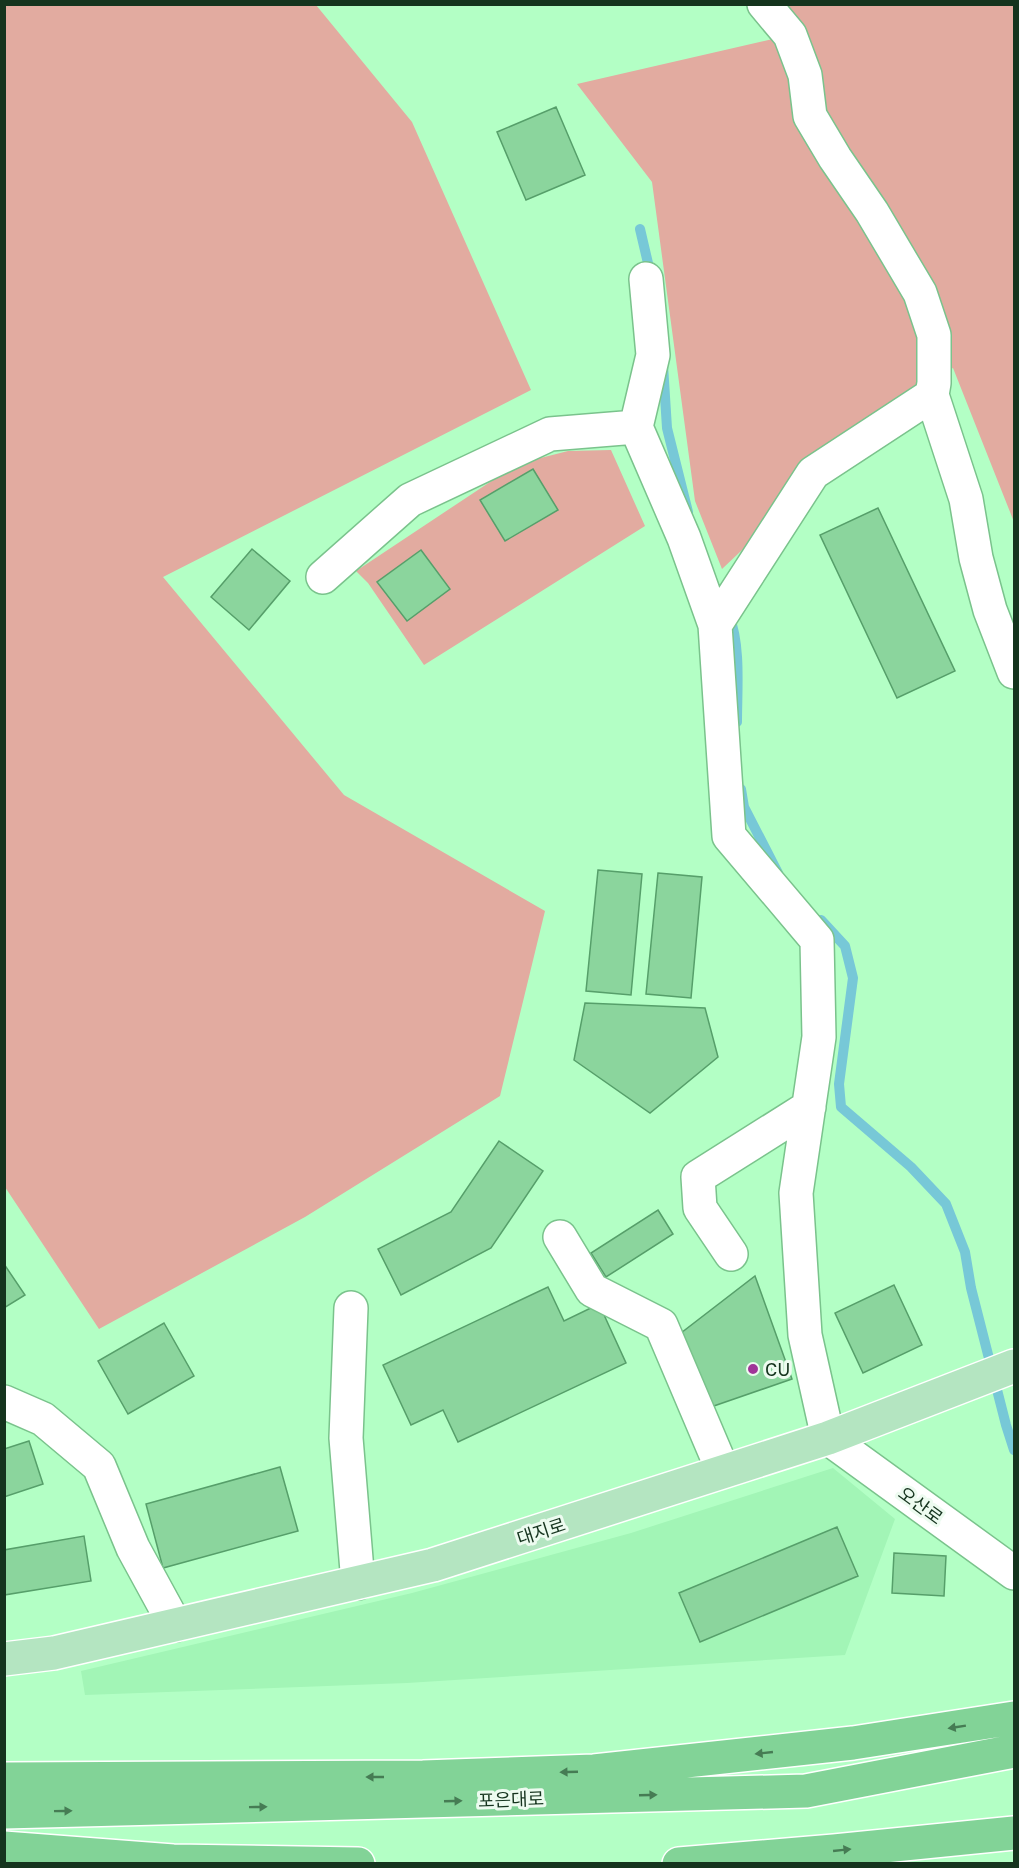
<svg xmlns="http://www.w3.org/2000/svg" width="1019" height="1868" font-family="'Golos Text','Noto Sans KR',sans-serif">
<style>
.built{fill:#a2f5b6}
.green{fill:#e2aba0}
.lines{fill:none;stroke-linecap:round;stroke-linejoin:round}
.stream{stroke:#77c8d7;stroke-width:10}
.building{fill:#8bd59d;stroke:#569f6a;stroke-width:1.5}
.minor-casing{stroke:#7ac38c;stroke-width:36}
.major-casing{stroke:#fff;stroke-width:36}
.highway-casing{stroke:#fff;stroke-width:36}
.minor{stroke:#fff;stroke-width:33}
.major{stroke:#b4e5c1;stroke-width:33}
.highway{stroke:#82d397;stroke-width:33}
.oneway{fill:#467c54}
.poi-dot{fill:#a03698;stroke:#edfbf0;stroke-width:2}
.labels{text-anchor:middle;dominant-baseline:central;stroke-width:6;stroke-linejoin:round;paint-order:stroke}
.poi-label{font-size:18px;fill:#15341e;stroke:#edfbf0;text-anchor:start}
.street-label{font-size:18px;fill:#15341e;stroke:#edfbf0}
</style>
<rect width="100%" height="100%" fill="#b3ffc5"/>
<path class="built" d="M 833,1468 L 895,1519 L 845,1655 L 407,1683 L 85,1695 L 81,1671 L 412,1593 L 631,1533 Z"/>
<path class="green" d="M 4,5 L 316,5 L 412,122 L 531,390 L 163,577 L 344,795 L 545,911 L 500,1096 L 305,1217 L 99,1329 L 5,1187 Z
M 780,5 L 1014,5 L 1014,522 L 953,368 L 911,390 L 722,569 L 695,501 L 652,182 L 577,84 L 790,35 Z
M 611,450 L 645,526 L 424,665 L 368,583 L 356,571 L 517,464 L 568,451 Z"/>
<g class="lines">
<path class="stream" d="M 640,229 L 651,276
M 663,365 L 667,428 L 688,512
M 729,616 C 741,645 737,690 737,722
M 741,789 L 744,807 L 778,873
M 821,920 L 845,946 L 853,978 L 839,1084 L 841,1107 L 911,1167 L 946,1204 L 965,1252 L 971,1288 L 1006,1425 L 1014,1450"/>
</g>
<path class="building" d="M 556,107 L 585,175 L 526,200 L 497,132 Z
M 533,469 L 558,510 L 505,541 L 480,500 Z
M 878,508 L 955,671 L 897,698 L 820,535 Z
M 252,549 L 290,581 L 249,630 L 211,597 Z
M 421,550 L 450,589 L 407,621 L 377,582 Z
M 598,870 L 642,874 L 631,995 L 586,991 Z
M 658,873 L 702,877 L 691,998 L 646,994 Z
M 585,1003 L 705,1008 L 718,1057 L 650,1113 L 574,1060 Z
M 499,1141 L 543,1171 L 491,1248 L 401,1295 L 378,1249 L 451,1212 Z
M 658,1210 L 673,1234 L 606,1277 L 591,1253 Z
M 4,1264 L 25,1295 L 4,1308 Z
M 755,1276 L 792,1379 L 708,1408 L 681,1333 Z
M 894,1285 L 922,1345 L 863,1373 L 835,1313 Z
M 548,1287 L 564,1321 L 599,1304 L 626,1363 L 458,1442 L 443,1410 L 411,1425 L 383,1365 Z
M 164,1323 L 194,1376 L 128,1414 L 98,1361 Z
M 29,1441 L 43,1484 L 4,1497 L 4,1449 Z
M 280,1467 L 298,1531 L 163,1568 L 146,1504 Z
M 837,1527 L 858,1576 L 700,1642 L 679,1593 Z
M 84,1536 L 91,1581 L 4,1595 L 4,1550 Z
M 894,1553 L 946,1556 L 944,1596 L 892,1593 Z"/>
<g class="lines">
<defs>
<path id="minor" d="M 764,4 L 790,35 L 805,75 L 810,116 L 835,158 L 872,212 L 920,293 L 934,335 L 934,383 L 932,395 L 966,499 L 976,558 L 990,610 L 1014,672
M 646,279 L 653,355 L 636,427 L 684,538 L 715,625 L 729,836 L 817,940 L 819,1037 L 796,1193 L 805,1335 L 828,1438 L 1014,1573
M 323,577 L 410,500 L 550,434 L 636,427
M 715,625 L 813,473 L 932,395
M 560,1237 L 592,1290 L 661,1325 L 723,1471
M 731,1254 L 700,1208 L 698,1177 L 809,1107
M 351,1308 L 346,1438 L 358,1583
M 4,1402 L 43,1419 L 99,1466 L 133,1548 L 175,1625"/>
<path id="major" d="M 4,1659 L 54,1653 L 433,1565 L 828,1438 L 1014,1366"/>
<path id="highway" d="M 4,1779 L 423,1777 L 594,1771 L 853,1743 L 1014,1718
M 4,1812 L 806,1791 L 1014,1751
M 4,1848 L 173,1861 L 358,1864
M 679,1864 L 834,1851 L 1014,1833"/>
</defs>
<use href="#minor" class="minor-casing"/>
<use href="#major" class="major-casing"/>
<use href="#highway" class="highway-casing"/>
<use href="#minor" class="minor"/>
<use href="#major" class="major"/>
<use href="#highway" class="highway"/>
</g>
<defs><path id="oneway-solid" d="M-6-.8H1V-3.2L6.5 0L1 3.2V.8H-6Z" transform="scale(1.5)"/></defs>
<g class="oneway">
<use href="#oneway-solid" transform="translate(957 1727) rotate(171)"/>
<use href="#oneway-solid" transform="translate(764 1753) rotate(174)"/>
<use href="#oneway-solid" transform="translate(569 1772) rotate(178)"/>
<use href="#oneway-solid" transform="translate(375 1777) rotate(180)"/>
<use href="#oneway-solid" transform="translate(648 1795) rotate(-2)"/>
<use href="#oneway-solid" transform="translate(453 1801) rotate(-2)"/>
<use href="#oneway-solid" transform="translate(258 1807) rotate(-1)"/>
<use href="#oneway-solid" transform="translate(63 1811) rotate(-1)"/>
<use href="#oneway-solid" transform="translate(842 1850) rotate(-6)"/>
</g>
<circle class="poi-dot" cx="753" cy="1369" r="6"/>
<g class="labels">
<g class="poi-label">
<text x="765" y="1369">CU</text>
</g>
<g class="street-label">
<text transform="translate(921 1505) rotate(36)">오산로</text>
<text transform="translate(541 1531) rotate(-18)">대지로</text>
<text transform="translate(511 1799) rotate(-2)">포은대로</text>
</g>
</g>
<rect width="1019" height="1868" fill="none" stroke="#15341e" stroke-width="12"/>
</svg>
